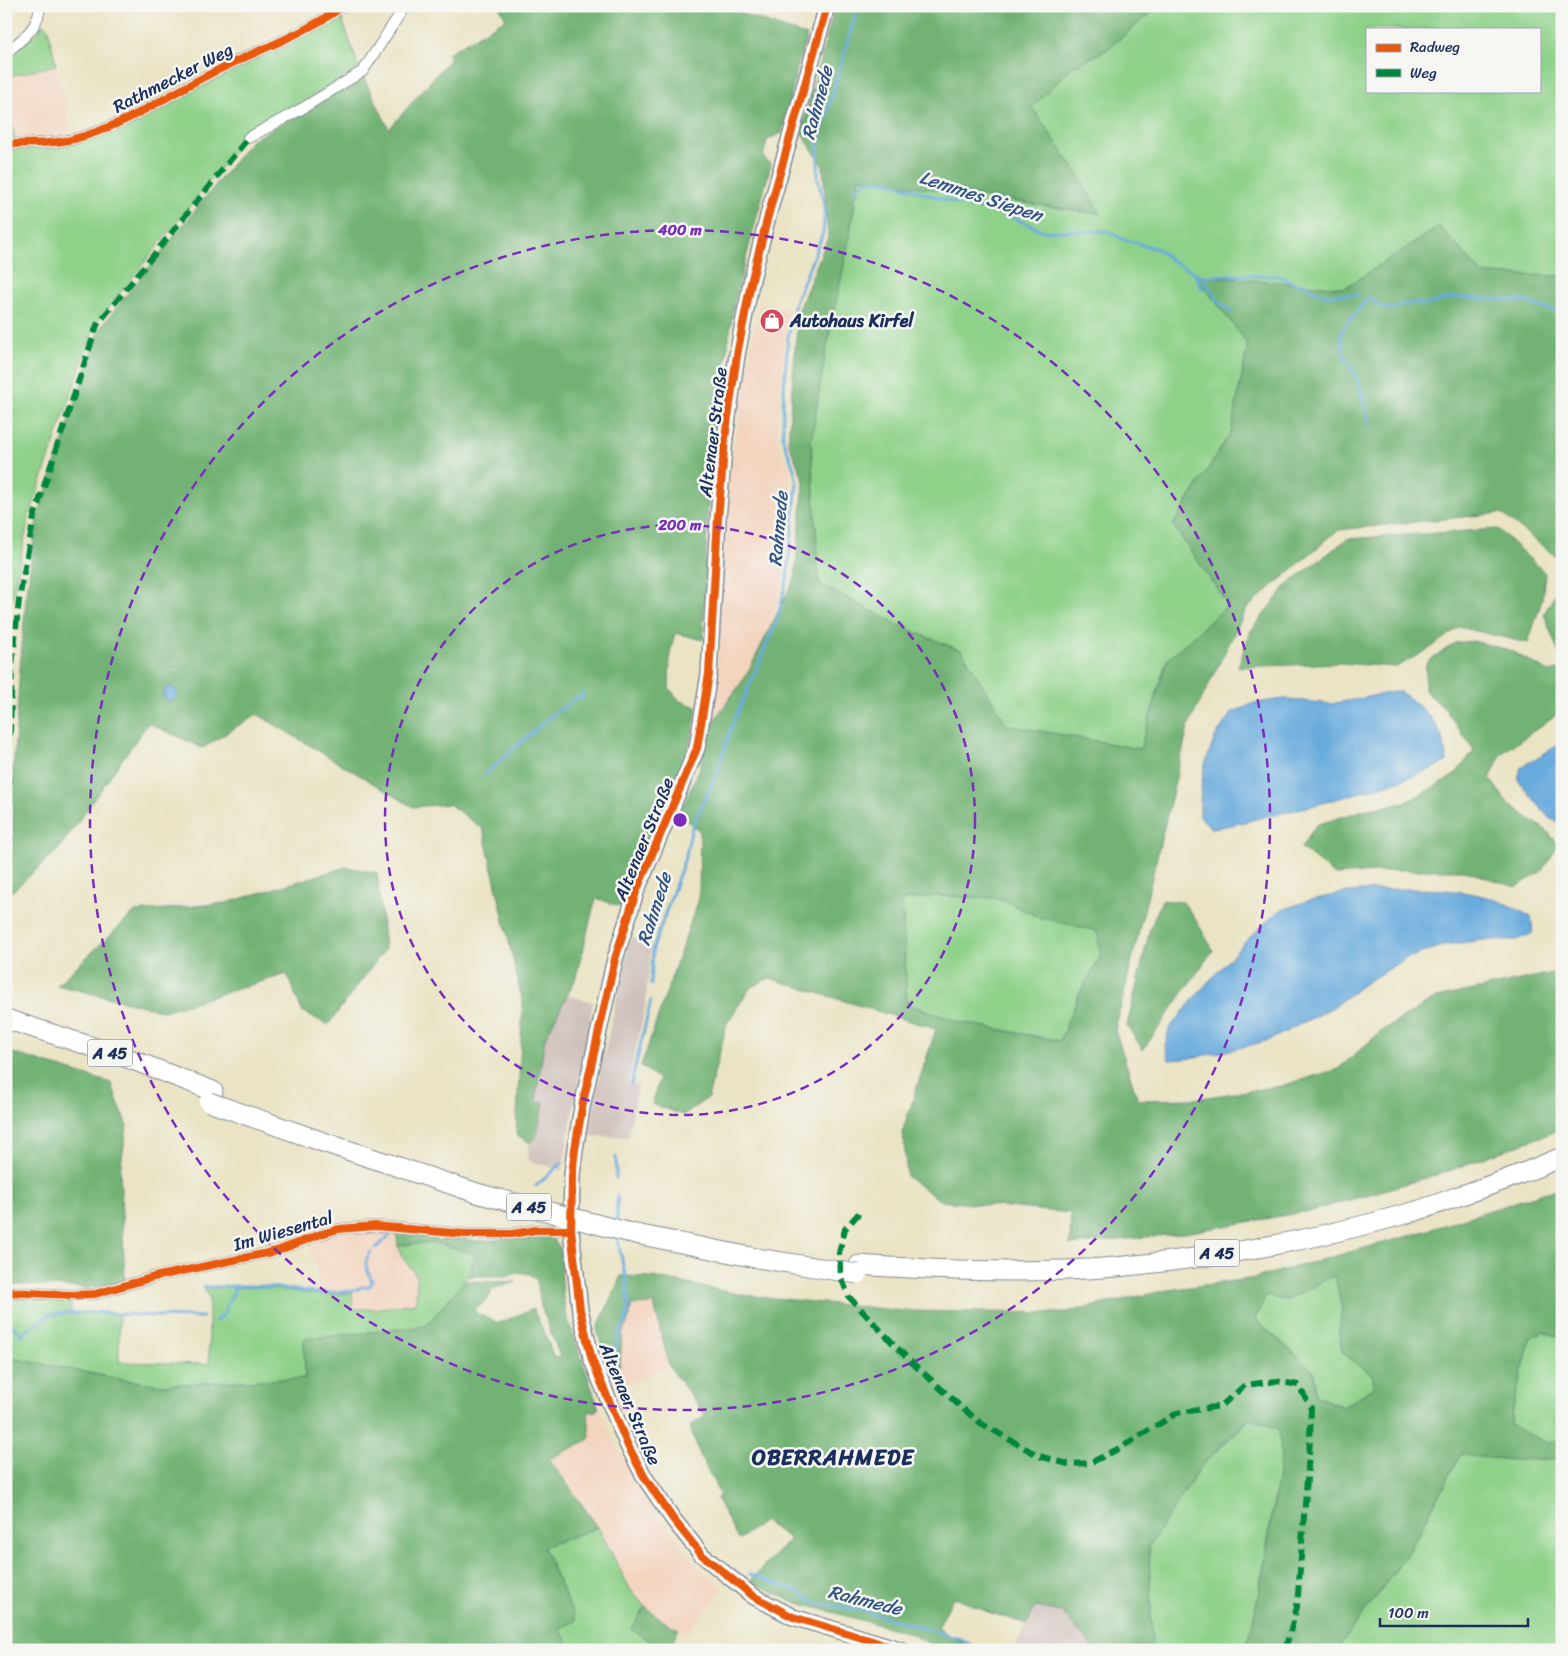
<svg xmlns="http://www.w3.org/2000/svg" width="1568" height="1656" font-family="Sriracha,sans-serif">
<style>
.built{fill:#f3d4bf}
.industrial{fill:#cfc0bb}
.green{fill:#8ed189;stroke:#548074;fill-rule:evenodd}
.forest{fill:#72b375;stroke:#46716a;fill-rule:evenodd}
.water{fill:#69abdd;stroke:#426d9e}
.lines{fill:none;stroke-linecap:round;stroke-linejoin:round}
.stream{stroke:#69abdd;stroke-width:3}
.street-casing{stroke:#828a92;stroke-width:12}
.secondary-casing{stroke:#828a92;stroke-width:18}
.highway-casing{stroke:#828a92;stroke-width:21}
.street{stroke:#fff;stroke-width:10}
.secondary{stroke:#fff;stroke-width:15}
.highway{stroke:#fff;stroke-width:19}
.highway-bridge-casing{stroke:#828a92;stroke-width:21;stroke-linecap:butt}
.highway-bridge{stroke:#fff;stroke-width:19}
.quiet{stroke:#00873e;stroke-width:6;stroke-dasharray:12 6;stroke-linecap:butt}
.cycleway-casing{stroke:#f6f6f2;stroke-width:11}
.cycleway{stroke:#e8590c;stroke-width:8}
.ring{fill:none;stroke:#7b2cbf;stroke-width:2.5;stroke-dasharray:9 6}
.labels{text-anchor:middle;dominant-baseline:central;stroke-width:5;stroke-linejoin:round;paint-order:stroke}
.shield{fill:#f6f6f2;stroke:#5d6b8a;stroke-width:1}
.shield-label{font-size:16px;font-weight:bold;fill:#1b2f5e}
.street-label{font-size:18px;fill:#1b2f5e;stroke:#f6f6f2}
.poi-label{font-size:18px;font-weight:bold;fill:#1b2f5e;stroke:#f6f6f2;text-anchor:start}
.water-label{font-size:19px;font-style:italic;fill:#325484;stroke:#f6f6f2}
.district-label{font-size:22px;font-weight:bold;letter-spacing:1px;fill:#1b2f5e;stroke:#f6f6f2}
.centre{fill:#7b2cbf;stroke:#f6f6f2;stroke-width:2.5}
.ring-label{font-size:15px;text-anchor:middle;font-weight:bold;fill:#7b2cbf;stroke:#f6f6f2;stroke-width:5;stroke-linejoin:round;paint-order:stroke}
</style>
<rect width="100%" height="100%" fill="#f6f6f2"/>
<filter id="ink" filterUnits="userSpaceOnUse"><feTurbulence type="fractalNoise" baseFrequency=".02" numOctaves="2"/><feDisplacementMap in="SourceGraphic" scale="10" xChannelSelector="R" yChannelSelector="G"/><feConvolveMatrix kernelMatrix="1 2 1 2 8 2 1 2 1" color-interpolation-filters="sRGB"/></filter>
<filter id="wash" filterUnits="userSpaceOnUse"><feTurbulence type="fractalNoise" baseFrequency=".0096" numOctaves="4" result="noise"/><feDisplacementMap in="SourceGraphic" scale="20" xChannelSelector="R" yChannelSelector="G"/><feGaussianBlur stdDeviation="1.12" result="paint"/><feColorMatrix in="noise" values="0 0 0 0 0 0 0 0 0 0 0 0 0 0 0 0 0 1.4 0 .05"/><feComposite in="paint" operator="in"/></filter>
<g filter="url(#wash)">
<rect width="100%" height="100%" fill="#eae4c5"/>
<path class="built" d="M 56,65 L 72,137 L 16,142 L 6,101 L 6,77 Z
M 759,302 L 790,310 L 786,331 L 780,393 L 777,439 L 791,470 L 783,581 L 771,627 L 746,676 L 713,722 L 716,689 L 727,483 Z
M 373,1231 L 396,1233 L 395,1239 L 402,1257 L 417,1276 L 416,1303 L 373,1309 L 353,1309 L 352,1293 L 320,1295 L 315,1262 L 308,1243 L 330,1236 L 351,1232 Z
M 654,1304 L 669,1366 L 615,1388 L 608,1369 L 620,1366 L 622,1335 L 630,1316 L 631,1305 Z
M 596,1408 L 599,1409 L 626,1465 L 657,1515 L 695,1562 L 723,1588 L 687,1633 L 665,1622 L 647,1609 L 630,1589 L 598,1527 L 549,1459 L 590,1439 L 588,1411 Z"/>
<path class="industrial" d="M 631,937 L 651,945 L 645,1008 L 628,1083 L 638,1085 L 628,1137 L 587,1136 L 617,996 L 617,988 Z
M 566,995 L 593,1002 L 562,1170 L 527,1160 L 530,1143 L 536,1136 L 543,1103 L 537,1102 L 536,1095 L 545,1038 Z
M 1035,1607 L 1062,1612 L 1095,1650 L 1014,1650 Z"/>
<path class="green" d="M 1160,6 L 1552,6 L 1562,9 L 1562,276 L 1483,274 L 1439,227 L 1345,288 L 1195,275 L 1248,344 L 1231,432 L 1173,525 L 1228,605 L 1167,660 L 1140,749 L 1007,725 L 962,651 L 907,629 L 819,584 L 811,442 L 825,355 L 847,250 L 859,178 L 1100,214 L 1083,182 L 1032,107 L 1072,67 L 1106,50 ZM 1367,29 L 1539,29 L 1539,91 L 1367,91 Z
M 340,13 L 359,68 L 305,102 L 246,136 L 95,324 L 29,517 L 12,600 L 6,667 L 6,147 L 74,142 L 179,93 Z
M 44,24 L 48,28 L 56,65 L 6,77 L 6,58 L 39,31 L 40,26 Z
M 6,101 L 16,142 L 6,141 Z
M 937,896 L 999,898 L 1038,917 L 1097,931 L 1101,956 L 1079,994 L 1060,1041 L 960,1022 L 907,1004 L 902,900 Z
M 431,1242 L 475,1254 L 468,1276 L 427,1326 L 304,1339 L 305,1378 L 161,1385 L 119,1379 L 6,1357 L 6,1322 L 22,1336 L 50,1315 L 95,1313 L 119,1315 L 119,1362 L 209,1364 L 209,1298 L 204,1288 L 261,1287 L 320,1295 L 352,1293 L 353,1309 L 373,1309 L 416,1303 L 417,1276 L 402,1257 L 398,1246 Z
M 1335,1275 L 1342,1310 L 1339,1331 L 1342,1352 L 1373,1376 L 1374,1387 L 1343,1407 L 1316,1396 L 1295,1354 L 1255,1319 L 1266,1296 L 1287,1300 Z
M 6,1299 L 71,1301 L 71,1312 L 49,1313 L 22,1333 L 6,1319 Z
M 1543,1331 L 1562,1338 L 1562,1439 L 1548,1443 L 1510,1426 L 1516,1394 L 1531,1337 Z
M 1251,1418 L 1280,1430 L 1281,1456 L 1264,1564 L 1250,1636 L 1242,1650 L 1152,1650 L 1149,1546 L 1202,1465 Z
M 1460,1455 L 1516,1460 L 1562,1458 L 1562,1650 L 1337,1650 L 1408,1553 Z
M 598,1527 L 630,1589 L 645,1607 L 632,1629 L 664,1650 L 572,1650 L 559,1628 L 576,1620 L 543,1547 Z"/>
<path class="forest" d="M 499,6 L 732,6 L 731,10 L 807,36 L 799,60 L 782,133 L 767,140 L 763,157 L 771,164 L 734,303 L 716,429 L 707,516 L 703,640 L 675,633 L 670,653 L 669,688 L 680,701 L 697,707 C 692,755 669,793 650,836 C 639,859 631,883 621,907 L 596,898 L 575,980 L 545,1038 L 536,1095 L 537,1102 L 544,1103 L 536,1136 L 530,1143 L 516,1134 L 523,1003 L 483,829 L 449,804 L 413,807 L 257,714 L 203,748 L 148,723 L 58,850 L 6,897 L 6,856 L 13,849 L 13,773 L 20,668 L 26,598 L 37,519 L 100,328 L 251,141 L 363,76 L 389,129 L 449,60 L 448,53 L 506,19 Z
M 835,6 L 1160,6 L 1106,50 L 1072,67 L 1032,107 L 1083,182 L 1100,214 L 859,178 L 847,250 L 825,355 L 811,442 L 819,584 L 907,629 L 962,651 L 1007,725 L 1140,749 L 1167,660 L 1228,605 L 1173,525 L 1231,432 L 1248,344 L 1195,275 L 1345,288 L 1439,226 L 1483,274 L 1562,276 L 1562,559 L 1559,559 L 1501,513 L 1338,530 L 1247,608 L 1189,724 L 1115,1030 L 1138,1100 L 1194,1099 L 1281,1086 L 1338,1069 L 1383,1030 L 1436,998 L 1562,971 L 1562,1129 L 1443,1173 L 1315,1210 L 1185,1233 L 1070,1245 L 1071,1213 L 941,1201 L 907,1177 L 903,1130 L 936,1029 L 769,978 L 750,988 L 727,1023 L 708,1098 L 683,1115 L 652,1104 L 659,1079 L 641,1066 L 699,898 L 700,831 L 679,815 L 699,770 L 713,722 L 746,676 L 795,578 L 804,481 L 788,442 L 798,312 L 828,237 L 823,166 L 801,132 ZM 937,896 L 999,898 L 1038,917 L 1097,931 L 1101,956 L 1079,994 L 1060,1041 L 960,1022 L 907,1004 L 902,900 Z
M 1498,529 L 1545,573 L 1542,600 L 1528,643 L 1459,627 L 1429,649 L 1396,667 L 1340,663 L 1238,667 L 1250,632 L 1287,585 L 1347,539 Z
M 1562,582 L 1562,662 L 1544,614 Z
M 1473,641 L 1510,650 L 1549,672 L 1562,669 L 1562,711 L 1501,754 L 1490,779 L 1507,802 L 1548,832 L 1559,845 L 1541,872 L 1516,887 L 1462,870 L 1401,870 L 1335,875 L 1301,848 L 1316,825 L 1364,810 L 1405,803 L 1455,775 L 1474,750 L 1445,709 L 1425,691 L 1426,663 L 1455,643 Z
M 346,867 L 377,873 L 385,949 L 328,1025 L 302,1011 L 287,974 L 164,1011 L 57,985 L 135,912 L 226,903 Z
M 1162,900 L 1183,902 L 1197,922 L 1213,950 L 1143,1050 L 1127,1026 L 1150,929 Z
M 6,1051 L 111,1083 L 127,1126 L 120,1171 L 125,1281 L 89,1288 L 6,1284 Z
M 1562,1187 L 1562,1338 L 1543,1331 L 1531,1337 L 1516,1394 L 1510,1425 L 1548,1443 L 1562,1439 L 1562,1458 L 1516,1460 L 1460,1455 L 1408,1553 L 1337,1650 L 1242,1650 L 1250,1636 L 1265,1562 L 1281,1456 L 1279,1429 L 1250,1418 L 1202,1465 L 1149,1546 L 1152,1650 L 1095,1650 L 1062,1612 L 1035,1607 L 1027,1624 L 988,1612 L 953,1597 L 938,1628 L 974,1650 L 942,1650 L 909,1633 L 795,1602 L 750,1581 L 790,1539 L 764,1521 L 738,1540 L 717,1499 L 720,1494 L 700,1455 L 690,1426 L 706,1416 L 669,1366 L 654,1304 L 631,1305 L 630,1316 L 622,1335 L 620,1366 L 608,1369 L 597,1329 L 621,1276 L 653,1277 L 743,1295 L 904,1311 L 1062,1313 L 1168,1290 L 1255,1278 L 1416,1234 ZM 1335,1275 L 1342,1310 L 1339,1331 L 1342,1352 L 1373,1376 L 1374,1387 L 1343,1407 L 1316,1396 L 1314,1372 L 1255,1319 L 1266,1296 L 1287,1300 Z
M 396,1233 L 481,1241 L 544,1236 L 554,1240 L 560,1248 L 563,1298 L 566,1314 L 599,1409 L 596,1408 L 596,1411 L 588,1411 L 590,1439 L 549,1459 L 598,1527 L 543,1547 L 576,1620 L 560,1629 L 572,1650 L 6,1650 L 6,1357 L 119,1379 L 161,1385 L 305,1378 L 304,1339 L 426,1326 L 464,1281 L 516,1282 L 492,1289 C 490,1300 484,1303 474,1309 L 476,1313 L 499,1323 L 533,1309 L 545,1334 L 554,1358 L 560,1357 L 541,1306 L 537,1281 L 530,1274 L 517,1272 L 506,1276 L 468,1276 L 475,1254 L 431,1242 L 398,1246 Z
M 645,1607 L 665,1622 L 679,1629 L 669,1650 L 664,1650 L 631,1629 Z"/>
<path class="water" d="M163 694a7 7 0 1 1 14 0a7 7 0 1 1-14 0Z
M 1399,691 C 1416,702 1435,718 1442,737 C 1445,744 1445,753 1447,761 C 1421,775 1399,781 1371,789 C 1336,800 1300,809 1264,817 C 1246,821 1230,827 1211,828 L 1200,817 L 1200,800 L 1204,767 L 1215,737 L 1231,713 L 1254,703 L 1285,699 L 1331,704 Z
M 1562,743 L 1562,823 L 1550,819 L 1518,780 L 1521,767 Z
M 1396,889 C 1447,889 1486,889 1531,917 L 1533,933 L 1517,940 L 1483,940 L 1445,945 L 1407,958 L 1365,983 L 1333,1007 L 1270,1040 L 1231,1050 L 1185,1059 L 1169,1060 L 1165,1046 L 1169,1029 L 1200,991 L 1246,941 L 1277,912 L 1307,901 L 1348,892 Z"/>
<g class="lines">
<path class="stream" d="M 855,190 L 858,186 L 868,180 L 886,181 L 949,201 L 1002,213 L 1044,231 L 1108,231 L 1122,239 L 1158,249 L 1172,261 L 1203,277 L 1226,275 L 1280,276 L 1296,284 L 1304,284 L 1312,290 L 1326,295 L 1358,294
M 1194,272 L 1202,289
M 1203,277 L 1218,301 L 1232,312
M 1370,424 L 1357,378 L 1343,353 L 1341,331 L 1369,297 C 1380,309 1388,313 1402,304 L 1408,305 L 1413,302 L 1425,305 L 1455,297 L 1525,301 L 1542,308 L 1562,312
M 485,774 L 558,710 L 564,709 L 566,704 L 571,704 L 575,698 L 582,698 L 583,692
M 651,985 L 653,948 L 686,855 L 692,827 L 717,773 L 731,728 L 776,623 L 787,580 L 797,483 L 794,469 L 783,439 L 783,403 L 788,337 L 795,303 L 823,233 L 825,208 L 818,178 L 818,144 L 858,6
M 631,1084 L 651,1001
M 616,1157 L 616,1178
M 536,1186 L 562,1163
M 617,1196 L 617,1223
M 376,1248 L 390,1235
M 204,1287 L 236,1286
M 6,1320 L 22,1335 L 49,1314 L 95,1312 L 152,1316 L 203,1317
M 216,1321 L 223,1315 L 236,1286 L 261,1286 L 320,1293 L 352,1291 L 362,1287 L 370,1286 L 372,1281 C 367,1269 362,1263 371,1252
M 615,1368 L 617,1340 L 625,1323 L 629,1306 L 626,1279 L 617,1237
M 750,1574 L 795,1590 L 817,1603 L 864,1611 L 960,1639 L 975,1647"/>
</g>
</g>
<g filter="url(#ink)">
<g class="lines">
<defs>
<path id="street" d="M 6,53 C 22,39 39,28 40,6
M 248,138 L 303,108 L 363,71 L 405,6
M 6,144 C 25,144 56,144 74,139 C 126,126 170,93 218,70 C 258,50 307,33 343,6
M 6,1292 L 72,1295 L 95,1294 L 154,1277 L 277,1251 L 321,1234 L 339,1229 L 375,1226 L 464,1234 L 512,1234 L 536,1230 L 571,1230"/>
<path id="secondary" d="M 827,6 L 769,212 L 751,283 L 737,355 L 725,438 L 718,519 L 709,674 L 697,748 L 636,892 L 615,959 L 583,1102 L 575,1149 L 572,1175 L 571,1230 L 580,1310 L 592,1360 L 601,1382 L 628,1446 L 645,1478 L 673,1519 L 702,1555 L 753,1596 L 793,1617 L 902,1650"/>
<path id="highway" d="M 6,1019 L 130,1059 L 213,1091
M 859,1265 C 944,1271 1031,1274 1116,1267 C 1214,1258 1315,1240 1409,1213 C 1425,1209 1440,1203 1456,1197 C 1492,1185 1527,1172 1562,1157"/>
</defs>
<use href="#street" class="street-casing"/>
<use href="#secondary" class="secondary-casing"/>
<use href="#highway" class="highway-casing"/>
<use href="#street" class="street"/>
<use href="#secondary" class="secondary"/>
<use href="#highway" class="highway"/>
<defs>
<path id="highway-bridge" d="M 209,1102 L 326,1143 L 480,1194 L 631,1233 L 751,1257 L 858,1274"/>
</defs>
<use href="#highway-bridge" class="highway-bridge-casing"/>
<use href="#highway-bridge" class="highway-bridge"/>
<path class="quiet" d="M 6,862 L 12,666 L 19,600 L 34,517 L 97,325 L 248,138
M 859,1213 L 845,1229 L 839,1253 L 841,1277 L 849,1297 L 908,1359 L 961,1407 L 982,1424 L 1039,1456 L 1068,1464 L 1090,1463 L 1118,1449 L 1177,1413 L 1221,1406 L 1245,1385 L 1276,1381 L 1298,1385 L 1311,1407 L 1310,1440 L 1297,1607 L 1285,1650"/>
<defs>
<path id="cycleway" d="M 827,6 L 769,212 L 751,283 L 737,355 L 725,438 L 718,519 L 709,674 L 697,748 L 636,892 L 615,959 L 583,1102 L 575,1149 L 572,1175 L 571,1230 L 580,1310 L 592,1360 L 601,1382 L 628,1446 L 645,1478 L 673,1519 L 702,1555 L 753,1596 L 793,1617 L 902,1650
M 6,144 C 25,144 56,144 74,139 C 126,126 170,93 218,70 C 258,50 307,33 343,6
M 6,1292 L 72,1295 L 95,1294 L 154,1277 L 277,1251 L 321,1234 L 339,1229 L 375,1226 L 464,1234 L 512,1234 L 536,1230 L 571,1230"/>
</defs>
<use href="#cycleway" class="cycleway-casing"/>
<use href="#cycleway" class="cycleway"/>
</g>
</g>
<g class="ring">
<circle cx="680" cy="820" r="295"/>
<circle cx="680" cy="820" r="590"/>
</g>
<defs>
<symbol id="shop-disc" viewBox="-11 -11 22 22"><circle r="9.5" fill="#d1495b" stroke="#f6f6f2"/><path d="M-5-2.5h2.3a2.7 3.5 0 0 1 5.4 0H5L5.5 6h-11ZM-1.5-2.5h3a1.5 2.3 0 0 0-3 0Z" fill="#fff"/></symbol>
</defs>
<g fill-rule="evenodd">
<use href="#shop-disc" x="758" y="307" width="28" height="28"/>
</g>
<g class="labels">
<g class="shield">
<rect x="87.5" y="1039.5" width="45" height="27" rx="4"/>
<rect x="506.5" y="1193.5" width="45" height="27" rx="4"/>
<rect x="1194.5" y="1239.5" width="45" height="27" rx="4"/>
</g>
<g class="shield-label">
<text x="110" y="1053">A 45</text>
<text x="529" y="1207">A 45</text>
<text x="1217" y="1253">A 45</text>
</g>
<g class="street-label">
<text transform="translate(173 78) rotate(-27)">Rathmecker Weg</text>
<text transform="translate(713 432) rotate(-83)">Altenaer Straße</text>
<text transform="translate(644 839) rotate(-68)">Altenaer Straße</text>
<text transform="translate(283 1231) rotate(-16)">Im Wiesental</text>
<text transform="translate(630 1404) rotate(67)">Altenaer Straße</text>
</g>
<g class="poi-label">
<text x="790" y="321">Autohaus Kirfel</text>
</g>
<g class="water-label">
<text transform="translate(817 103) rotate(-75)">Rahmede</text>
<text transform="translate(981 196) rotate(18)">Lemmes Siepen</text>
<text transform="translate(778 529) rotate(-85)">Rahmede</text>
<text transform="translate(654 909) rotate(-72)">Rahmede</text>
<text transform="translate(865 1600) rotate(14)">Rahmede</text>
</g>
<g class="district-label">
<text x="833" y="1457">OBERRAHMEDE</text>
</g>
</g>
<circle cx="680" cy="820" r="8" class="centre"/>
<g class="ring-label">
<text x="680" y="235">400 m</text>
<text x="680" y="530">200 m</text>
</g>
<rect width="1568" height="1656" fill="none" stroke="#f6f6f2" stroke-width="25"/>
<rect x="1366" y="28" width="175" height="65" fill="#f6f6f2" stroke="#9ea6b7"/>
<rect x="1376" y="44" width="25" height="8" fill="#e8590c" stroke="#9ea6b7"/>
<text x="1410" y="52" font-size="15" fill="#1b2f5e">Radweg</text>
<rect x="1376" y="69" width="25" height="8" fill="#00873e" stroke="#9ea6b7"/>
<text x="1410" y="78" font-size="15" fill="#1b2f5e">Weg</text>
<path d="M1380 1618v8h148v-8" fill="none" stroke="#1b2f5e" stroke-width="2.5"/>
<text x="1388" y="1618" font-size="15" fill="#1b2f5e" stroke="#f6f6f2" stroke-width="4" paint-order="stroke">100 m</text>
</svg>
